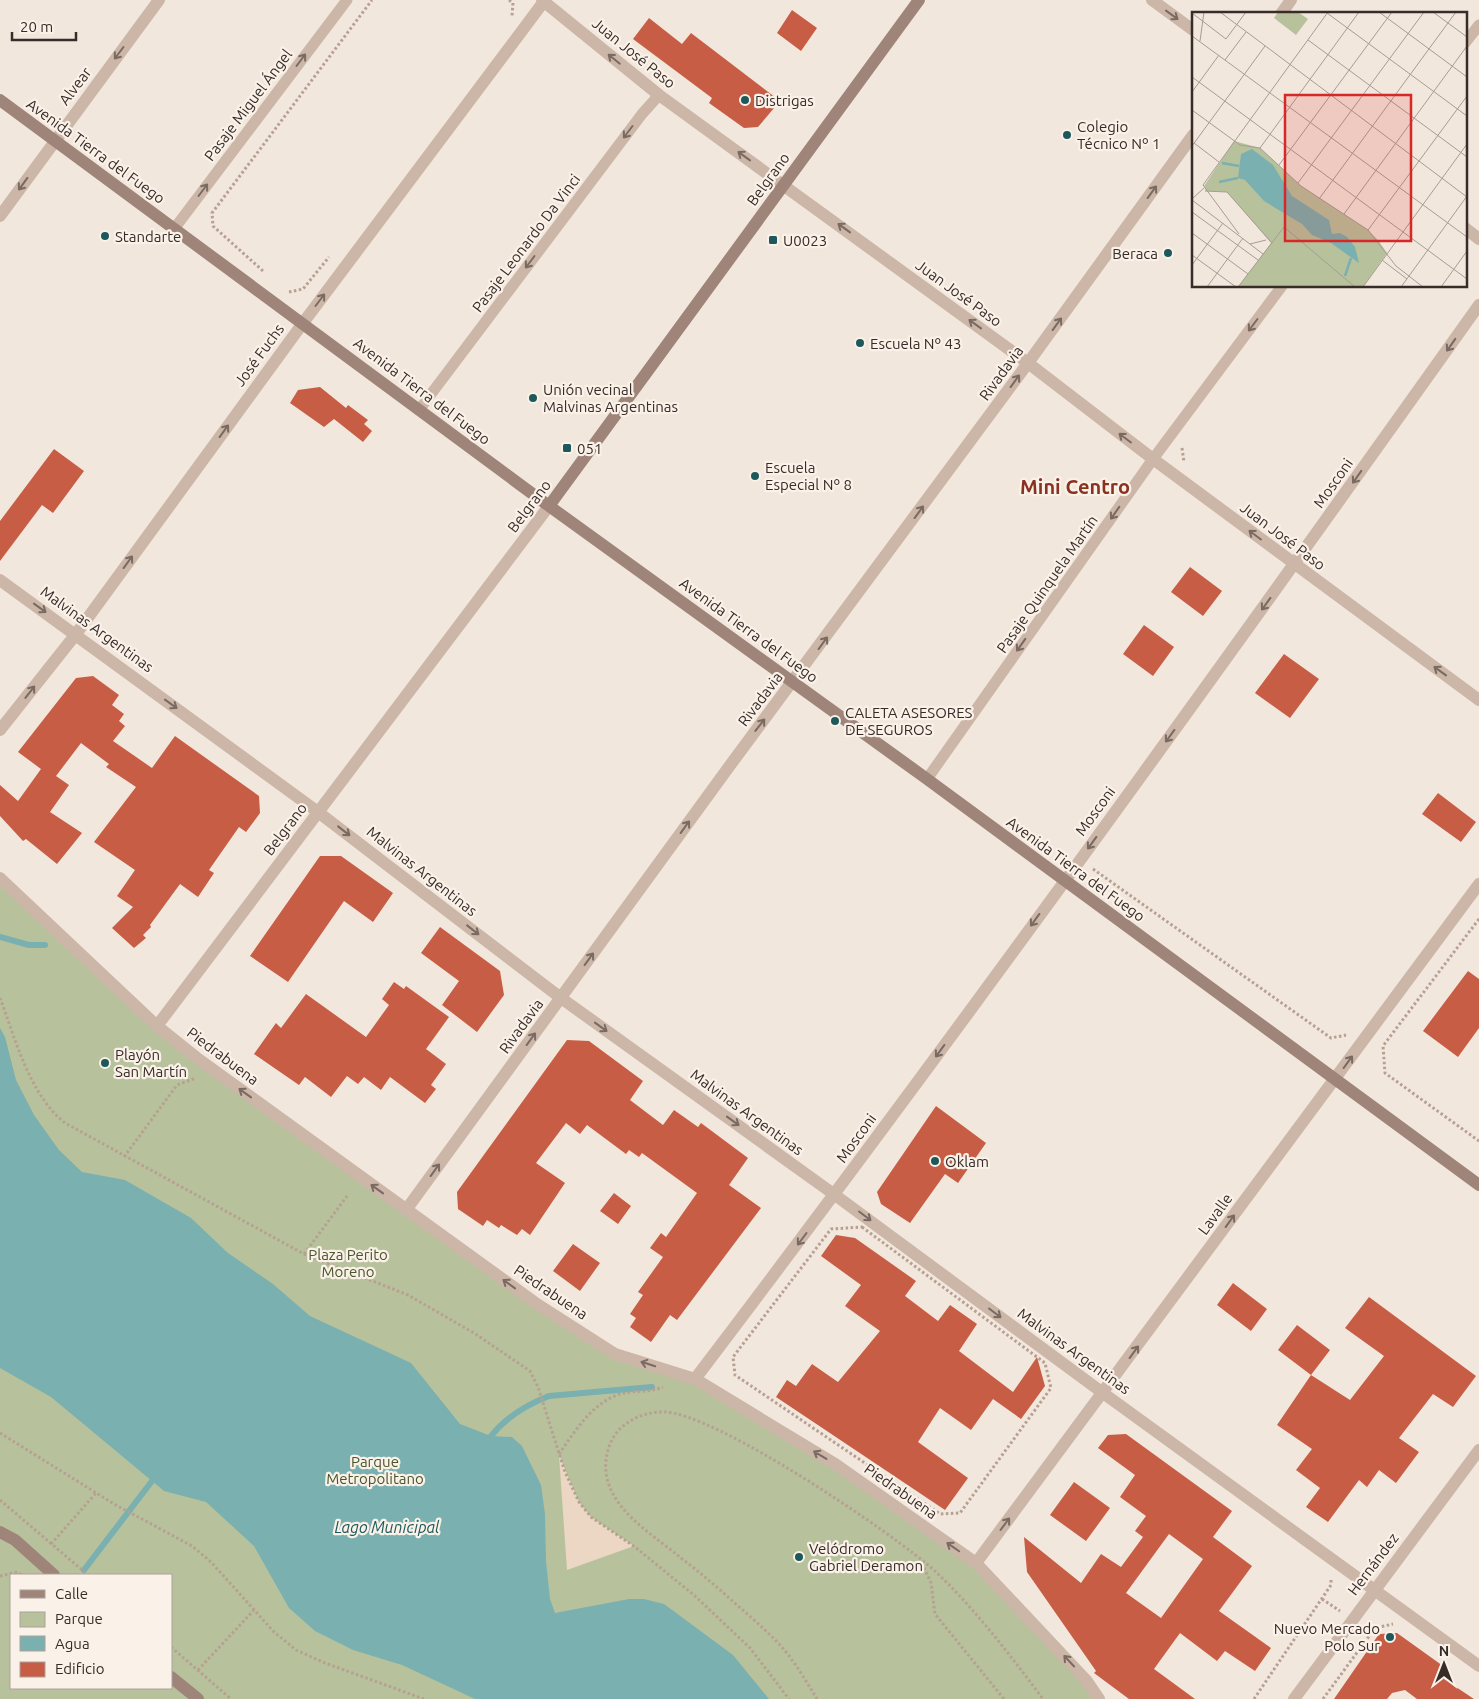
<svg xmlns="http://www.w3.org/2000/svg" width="1479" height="1699" font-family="Ubuntu,sans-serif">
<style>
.green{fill:#b7c29c;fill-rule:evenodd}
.plaza{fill:#ebd7c3}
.water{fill:#7ab0af}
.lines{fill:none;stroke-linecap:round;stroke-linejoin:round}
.stream{stroke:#7ab0af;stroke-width:6}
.building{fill:#c85d45;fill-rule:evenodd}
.path{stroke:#b7a092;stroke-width:3;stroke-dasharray:2.5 2.5;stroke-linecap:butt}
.lane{stroke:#cbb6a8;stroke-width:11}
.street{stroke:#cbb6a8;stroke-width:12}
.secondary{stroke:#9f8479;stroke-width:12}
.oneway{stroke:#7a6a62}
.poi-dot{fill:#1d595a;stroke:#faf1e8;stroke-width:2}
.labels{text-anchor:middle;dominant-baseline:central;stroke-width:4.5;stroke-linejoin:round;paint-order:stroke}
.street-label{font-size:15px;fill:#372c28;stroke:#faf1e8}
.poi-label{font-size:15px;fill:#372c28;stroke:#faf1e8;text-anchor:start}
.park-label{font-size:15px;fill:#49562b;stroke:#faf1e8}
.water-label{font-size:16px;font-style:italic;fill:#1d595a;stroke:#faf1e8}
.district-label{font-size:20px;font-weight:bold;fill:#883220;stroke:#faf1e8}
.inset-river{fill:none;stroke:#7ab0af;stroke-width:2.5}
.inset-road{fill:none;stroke:#a79c94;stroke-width:1}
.view{fill:#d62828;fill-opacity:0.15;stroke:#d62828;stroke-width:2.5}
.inset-edge{fill:none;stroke:#372c28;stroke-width:2.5}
</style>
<rect width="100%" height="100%" fill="#f2e7dc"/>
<path class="green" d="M 0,878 L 157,1026 L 615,1354 L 695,1379 L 976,1563 L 1099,1699 L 0,1699 ZM 11,1575 L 171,1575 L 171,1688 L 11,1688 Z"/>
<path class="plaza" d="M 559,1455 L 579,1502 L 591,1517 L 634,1546 L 567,1570 Z"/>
<path class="water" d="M 0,1028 L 5,1037 L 16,1080 L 34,1115 L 59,1150 L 82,1172 L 125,1180 L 191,1218 L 228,1253 L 273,1284 L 310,1316 L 411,1363 L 460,1424 L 491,1436 L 512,1437 L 522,1446 L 541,1485 L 545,1514 L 546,1561 L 550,1599 L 555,1613 L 629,1599 L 644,1599 L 664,1604 L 733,1655 L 769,1699 L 475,1699 L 402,1665 L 353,1650 L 315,1631 L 289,1608 L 254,1546 L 206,1502 L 164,1491 L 51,1397 L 0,1368 Z"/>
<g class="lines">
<path class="stream" d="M 0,937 L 29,945 L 45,945
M 491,1436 C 506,1417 526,1405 549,1396 L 652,1387
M 84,1570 L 152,1481"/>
</g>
<path class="building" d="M 792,10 L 817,28 L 801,51 L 777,33 Z
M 649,18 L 682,44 L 691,33 L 780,101 L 758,127 L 744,128 L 709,103 L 712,98 L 633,39 Z
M 320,387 L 346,408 L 348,405 L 368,420 L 364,424 L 372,431 L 363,442 L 334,419 L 324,427 L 290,403 L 298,390 Z
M 54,449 L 84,471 L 53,513 L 42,505 L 0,561 L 0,521 Z
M 1190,567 L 1222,591 L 1203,616 L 1171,592 Z
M 1144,625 L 1174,647 L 1153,676 L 1123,654 Z
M 1284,654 L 1319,679 L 1290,718 L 1255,693 Z
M 93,676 L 119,695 L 112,705 L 124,714 L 119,721 L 125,726 L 113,741 L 152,768 L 175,736 L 259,796 L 260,813 L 246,832 L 239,827 L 209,870 L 214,873 L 198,897 L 180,884 L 150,925 L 151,927 L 143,935 L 146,938 L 134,948 L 112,928 L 133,907 L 117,896 L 135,870 L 94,842 L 136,787 L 106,767 L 109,764 L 81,743 L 56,776 L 69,785 L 50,812 L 82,833 L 57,864 L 26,839 L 23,841 L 0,816 L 0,785 L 18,801 L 41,769 L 18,752 L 76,678 Z
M 1438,793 L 1476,822 L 1461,842 L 1422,814 Z
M 320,856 L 341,856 L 393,893 L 373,922 L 344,901 L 288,982 L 250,956 Z
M 440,927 L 500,971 L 504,995 L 477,1032 L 442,1005 L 459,981 L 421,953 Z
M 1468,971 L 1479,979 L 1479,1028 L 1458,1057 L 1423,1031 Z
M 394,982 L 404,989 L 406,986 L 449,1017 L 426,1049 L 446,1064 L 431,1085 L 436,1089 L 425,1103 L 390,1077 L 381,1090 L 364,1077 L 358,1084 L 347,1076 L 331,1097 L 305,1077 L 299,1085 L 254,1054 L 276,1023 L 281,1028 L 306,994 L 366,1037 L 389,1005 L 382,999 Z
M 567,1040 L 589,1041 L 643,1081 L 630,1100 L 663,1125 L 674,1110 L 698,1127 L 701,1123 L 748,1158 L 729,1185 L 761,1208 L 677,1320 L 670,1315 L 651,1342 L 630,1327 L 636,1318 L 630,1314 L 643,1295 L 638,1292 L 663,1257 L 650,1248 L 661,1233 L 666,1237 L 697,1193 L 642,1153 L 639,1157 L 629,1150 L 626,1154 L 587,1125 L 580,1134 L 566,1123 L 536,1163 L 565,1183 L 530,1235 L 522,1229 L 517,1235 L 501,1225 L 499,1228 L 487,1220 L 483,1226 L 458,1209 L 457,1192 Z
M 936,1106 L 986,1143 L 958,1183 L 945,1174 L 910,1223 L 881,1204 L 877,1192 Z
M 614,1193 L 631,1206 L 618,1224 L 600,1211 Z
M 836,1235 L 855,1238 L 916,1281 L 905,1296 L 938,1321 L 950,1305 L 977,1324 L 959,1351 L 1013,1392 L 1037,1357 L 1045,1386 L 1021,1419 L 993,1399 L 971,1430 L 940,1408 L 918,1442 L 968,1478 L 945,1510 L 776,1397 L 787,1380 L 796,1386 L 812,1364 L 838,1382 L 880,1331 L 845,1306 L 861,1285 L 821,1256 Z
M 573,1244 L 600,1263 L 580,1291 L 553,1271 Z
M 1233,1283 L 1267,1309 L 1251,1331 L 1217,1305 Z
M 1369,1297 L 1476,1376 L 1453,1407 L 1433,1394 L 1399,1438 L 1419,1452 L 1396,1483 L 1379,1470 L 1367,1487 L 1359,1480 L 1328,1522 L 1306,1507 L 1320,1488 L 1296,1470 L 1312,1449 L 1277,1425 L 1311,1375 L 1350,1400 L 1384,1356 L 1345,1328 Z
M 1297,1325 L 1330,1350 L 1311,1375 L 1278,1350 Z
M 1126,1434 L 1232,1511 L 1213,1537 L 1252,1566 L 1219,1611 L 1271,1648 L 1255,1671 L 1225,1651 L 1217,1661 L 1180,1633 L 1154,1669 L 1195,1699 L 1129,1699 L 1094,1673 L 1096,1671 L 1027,1572 L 1024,1537 L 1081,1583 L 1101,1554 L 1121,1567 L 1143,1537 L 1135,1531 L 1146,1516 L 1120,1497 L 1135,1475 L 1098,1448 L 1108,1435 ZM 1169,1534 L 1203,1559 L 1161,1618 L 1126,1593 Z
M 1074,1482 L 1110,1508 L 1086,1541 L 1050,1515 Z
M 1397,1633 L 1450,1671 L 1444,1679 L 1474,1699 L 1417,1699 L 1405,1690 L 1392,1693 L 1387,1699 L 1334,1699 L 1379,1634 Z"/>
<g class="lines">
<path class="path" d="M 509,0 L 513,3 L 512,16
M 263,271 L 213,226 L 212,213 L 372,0
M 289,292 L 303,289 L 329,257
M 1182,448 L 1184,462
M 1093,869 L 1331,1038 L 1346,1035
M 1479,919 L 1383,1046 L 1385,1073 L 1479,1141
M 0,998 C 16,1040 29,1094 65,1123 L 304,1254 L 408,1295 L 474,1333 L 530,1371 L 538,1387 L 565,1472 L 579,1502 L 591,1517 L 635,1547 L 695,1596 L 750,1648 L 789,1699
M 124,1157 L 177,1085 L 196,1078
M 862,1227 L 1045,1363 L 1051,1388 L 960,1513 L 940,1514 L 735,1375 L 733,1357 L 831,1229 Z
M 304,1254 L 347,1196
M 0,1433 L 114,1504 L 192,1546 L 211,1562 L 274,1632 L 296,1650 L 325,1663 L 424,1699
M 559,1454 C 575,1431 592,1403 620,1394 C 634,1390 649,1393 663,1387
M 0,1500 L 88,1575
M 51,1544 L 96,1493
M 922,1563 L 931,1583 L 935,1614 L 1004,1699
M 0,1576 L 18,1572 L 21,1575
M 1322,1599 L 1340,1611
M 171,1647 L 231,1699
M 198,1670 L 254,1610
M 817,1699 C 806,1681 794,1660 779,1644 C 764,1628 746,1613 729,1598 C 714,1584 698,1571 681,1558 C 656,1537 621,1517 609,1485 C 602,1466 606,1441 622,1427 C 634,1417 647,1412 663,1412 C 713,1411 896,1535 936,1572 C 976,1610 1010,1655 1043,1699
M 1254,1699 L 1331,1585 L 1331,1579
M 1323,1699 L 1375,1628 L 1393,1624"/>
<path class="lane" d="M 1465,43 L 1479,25
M 174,229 L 347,0
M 419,410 L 642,114 L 659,95
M 927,779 L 1153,459 L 1282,286"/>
<path class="street" d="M 542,0 L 659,95 L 1028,363 L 1153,459 L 1479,700
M 1152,0 L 1193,30
M 1281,14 L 1291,0
M 0,216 L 159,0
M 1465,228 L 1479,239
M 0,580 L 318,812 L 561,998 L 835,1195 L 1103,1393 L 1479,1666
M 0,730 L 76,634 L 303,323 L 545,0
M 0,878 L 157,1026 L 197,1058 L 537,1304 L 615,1354 L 695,1379 L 835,1464 L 976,1563 L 1086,1680 L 1099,1699
M 157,1026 L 549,506
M 406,1210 L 731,764 L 1028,363 L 1193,135
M 695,1379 C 963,1026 1222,666 1479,305
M 976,1563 L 1479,884
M 1294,1699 L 1479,1450"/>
<path class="secondary" d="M 0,100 L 549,506 L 927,779 L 1479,1185
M 549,506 L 919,0
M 0,1532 L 15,1540 L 54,1575
M 171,1677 L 198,1699"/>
</g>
<defs><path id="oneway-shaft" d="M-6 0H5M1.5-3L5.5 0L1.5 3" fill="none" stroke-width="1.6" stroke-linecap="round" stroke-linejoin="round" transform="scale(1.25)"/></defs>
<g class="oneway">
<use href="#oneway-shaft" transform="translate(1172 15) rotate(36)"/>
<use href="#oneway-shaft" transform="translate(119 53) rotate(127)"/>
<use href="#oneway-shaft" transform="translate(614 59) rotate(-141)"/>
<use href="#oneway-shaft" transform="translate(301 60) rotate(-53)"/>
<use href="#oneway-shaft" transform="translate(628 132) rotate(127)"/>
<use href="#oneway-shaft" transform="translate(744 156) rotate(-144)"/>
<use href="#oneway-shaft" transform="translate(23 184) rotate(126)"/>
<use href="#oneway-shaft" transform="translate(203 190) rotate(-53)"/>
<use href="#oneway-shaft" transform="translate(1152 192) rotate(-54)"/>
<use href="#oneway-shaft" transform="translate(844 228) rotate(-144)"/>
<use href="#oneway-shaft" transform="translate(530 262) rotate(127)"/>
<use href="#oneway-shaft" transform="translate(320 300) rotate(-53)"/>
<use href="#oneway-shaft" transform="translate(975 324) rotate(-144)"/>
<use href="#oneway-shaft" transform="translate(1057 324) rotate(-54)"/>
<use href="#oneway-shaft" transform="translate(1253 325) rotate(127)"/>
<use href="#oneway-shaft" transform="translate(1451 345) rotate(125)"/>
<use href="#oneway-shaft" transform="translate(1015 381) rotate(-54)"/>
<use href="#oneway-shaft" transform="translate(224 431) rotate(-54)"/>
<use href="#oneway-shaft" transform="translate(1125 438) rotate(-143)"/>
<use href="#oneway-shaft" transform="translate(1357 477) rotate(125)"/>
<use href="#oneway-shaft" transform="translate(919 512) rotate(-54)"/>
<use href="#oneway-shaft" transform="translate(1115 513) rotate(125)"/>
<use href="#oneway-shaft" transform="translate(1255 535) rotate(-143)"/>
<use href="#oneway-shaft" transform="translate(128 562) rotate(-54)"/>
<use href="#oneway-shaft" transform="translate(1266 604) rotate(126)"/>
<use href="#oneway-shaft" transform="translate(40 608) rotate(36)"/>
<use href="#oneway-shaft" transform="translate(823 643) rotate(-54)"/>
<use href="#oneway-shaft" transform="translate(1021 645) rotate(125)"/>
<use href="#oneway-shaft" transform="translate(1440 671) rotate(-144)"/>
<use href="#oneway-shaft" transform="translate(30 692) rotate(-52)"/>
<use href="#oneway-shaft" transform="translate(171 704) rotate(36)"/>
<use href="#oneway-shaft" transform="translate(760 725) rotate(-52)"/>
<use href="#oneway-shaft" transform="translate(1170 736) rotate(126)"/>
<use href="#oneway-shaft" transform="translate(685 827) rotate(-54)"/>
<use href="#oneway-shaft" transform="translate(344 831) rotate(38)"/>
<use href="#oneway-shaft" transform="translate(1092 843) rotate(126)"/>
<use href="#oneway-shaft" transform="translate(1035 920) rotate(126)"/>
<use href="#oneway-shaft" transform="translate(473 930) rotate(38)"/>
<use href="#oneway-shaft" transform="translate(589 959) rotate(-54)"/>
<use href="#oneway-shaft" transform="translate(601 1027) rotate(36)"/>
<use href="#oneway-shaft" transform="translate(531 1039) rotate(-54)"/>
<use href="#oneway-shaft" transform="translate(940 1051) rotate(126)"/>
<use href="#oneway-shaft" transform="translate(1348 1062) rotate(-54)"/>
<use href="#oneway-shaft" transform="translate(245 1093) rotate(-144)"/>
<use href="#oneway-shaft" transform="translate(733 1121) rotate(36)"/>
<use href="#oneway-shaft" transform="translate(435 1170) rotate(-54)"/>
<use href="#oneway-shaft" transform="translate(377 1189) rotate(-144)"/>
<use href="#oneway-shaft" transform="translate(865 1216) rotate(37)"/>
<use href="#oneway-shaft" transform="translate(1230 1221) rotate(-54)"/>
<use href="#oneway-shaft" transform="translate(802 1239) rotate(127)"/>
<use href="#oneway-shaft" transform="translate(509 1284) rotate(-144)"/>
<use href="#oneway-shaft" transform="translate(995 1313) rotate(37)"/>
<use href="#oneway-shaft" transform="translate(1134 1352) rotate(-54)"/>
<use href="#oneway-shaft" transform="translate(648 1364) rotate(-162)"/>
<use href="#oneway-shaft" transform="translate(820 1455) rotate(-149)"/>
<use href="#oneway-shaft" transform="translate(1005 1524) rotate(-53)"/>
<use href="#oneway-shaft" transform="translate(953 1547) rotate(-145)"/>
<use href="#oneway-shaft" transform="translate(1069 1661) rotate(-133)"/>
</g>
<g class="poi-dot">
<circle cx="745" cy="100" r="5"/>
<circle cx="1067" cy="135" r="5"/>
<circle cx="105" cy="236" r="5"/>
<rect x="768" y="235" width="10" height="10" rx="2.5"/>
<circle cx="1168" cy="253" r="5"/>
<circle cx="860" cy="343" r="5"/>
<circle cx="533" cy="398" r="5"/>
<rect x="562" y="443" width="10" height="10" rx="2.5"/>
<circle cx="755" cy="476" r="5"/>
<circle cx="835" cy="721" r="5"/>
<circle cx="105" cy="1063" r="5"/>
<circle cx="935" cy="1161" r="5"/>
<circle cx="799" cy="1557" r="5"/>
<circle cx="1390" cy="1637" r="5"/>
</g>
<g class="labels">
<g class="street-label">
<text transform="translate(634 53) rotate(39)">Juan José Paso</text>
<text transform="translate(75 86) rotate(-53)">Alvear</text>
<text transform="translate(248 105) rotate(-53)">Pasaje Miguel Ángel</text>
<text transform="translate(96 151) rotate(36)">Avenida Tierra del Fuego</text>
<text transform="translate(768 179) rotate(-54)">Belgrano</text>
<text transform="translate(526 243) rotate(-53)">Pasaje Leonardo Da Vinci</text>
<text transform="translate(959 293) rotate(36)">Juan José Paso</text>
<text transform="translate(259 355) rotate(-54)">José Fuchs</text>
<text transform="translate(1001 373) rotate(-54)">Rivadavia</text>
<text transform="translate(422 391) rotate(37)">Avenida Tierra del Fuego</text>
<text transform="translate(1333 483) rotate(-55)">Mosconi</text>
<text transform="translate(529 506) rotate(-53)">Belgrano</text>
<text transform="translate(1283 536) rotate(37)">Juan José Paso</text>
<text transform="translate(1047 584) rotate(-55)">Pasaje Quinquela Martín</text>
<text transform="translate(97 629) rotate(36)">Malvinas Argentinas</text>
<text transform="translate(749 630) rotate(36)">Avenida Tierra del Fuego</text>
<text transform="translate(760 699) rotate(-53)">Rivadavia</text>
<text transform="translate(1095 811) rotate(-54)">Mosconi</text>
<text transform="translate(285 829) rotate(-53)">Belgrano</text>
<text transform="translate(1076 869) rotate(36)">Avenida Tierra del Fuego</text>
<text transform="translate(422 871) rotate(38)">Malvinas Argentinas</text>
<text transform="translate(521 1026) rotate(-54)">Rivadavia</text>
<text transform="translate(223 1056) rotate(37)">Piedrabuena</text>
<text transform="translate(747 1112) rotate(36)">Malvinas Argentinas</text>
<text transform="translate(856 1138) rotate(-54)">Mosconi</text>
<text transform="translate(1215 1214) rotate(-54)">Lavalle</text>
<text transform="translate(551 1292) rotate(34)">Piedrabuena</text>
<text transform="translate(1074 1351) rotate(36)">Malvinas Argentinas</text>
<text transform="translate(901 1491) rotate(35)">Piedrabuena</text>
<text transform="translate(1373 1564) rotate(-53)">Hernández</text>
</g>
<g class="poi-label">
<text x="755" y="100">Distrigas</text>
<text x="1077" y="126">Colegio<tspan x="1077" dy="17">Técnico Nº 1</tspan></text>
<text x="115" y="236">Standarte</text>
<text x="783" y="240">U0023</text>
<text x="1158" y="253" text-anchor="end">Beraca</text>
<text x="870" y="343">Escuela Nº 43</text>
<text x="543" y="389">Unión vecinal<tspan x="543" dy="17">Malvinas Argentinas</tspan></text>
<text x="577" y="448">051</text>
<text x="765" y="467">Escuela<tspan x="765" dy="17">Especial Nº 8</tspan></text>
<text x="845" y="712">CALETA ASESORES<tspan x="845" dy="17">DE SEGUROS</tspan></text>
<text x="115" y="1054">Playón<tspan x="115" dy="17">San Martín</tspan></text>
<text x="945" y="1161">Oklam</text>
<text x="809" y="1548">Velódromo<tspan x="809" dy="17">Gabriel Deramon</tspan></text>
<text x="1380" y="1628" text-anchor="end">Nuevo Mercado<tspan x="1380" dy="17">Polo Sur</tspan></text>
</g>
<g class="park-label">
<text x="348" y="1254">Plaza Perito<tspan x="348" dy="17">Moreno</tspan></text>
<text x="375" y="1461">Parque<tspan x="375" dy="17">Metropolitano</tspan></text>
</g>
<g class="water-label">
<text x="387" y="1527">Lago Municipal</text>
</g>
<g class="district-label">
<text x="1075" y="486">Mini Centro</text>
</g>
</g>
<g transform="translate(1192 12)">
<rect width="275" height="275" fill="#f2e7dc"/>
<path d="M 86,0 L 106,0 L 116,7 L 104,23 L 82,6 ZM 42,129 L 68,136 L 109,174 L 176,218 L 186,228 L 195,241 L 171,275 L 46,275 L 79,231 L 35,180 L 14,179 L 12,174 Z" fill="#b7c29c"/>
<path d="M 60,137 L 81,153 L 100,184 L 137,208 L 140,222 L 148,221 L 155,225 L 163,235 L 167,251 L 139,231 L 120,223 L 110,212 L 72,189 L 53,168 L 46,166 L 49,142 Z" fill="#7ab0af"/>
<path class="inset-river" d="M 30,151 L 47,154M 27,170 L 46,166M 153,264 L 159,246"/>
<path class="inset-road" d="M 28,0 L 275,185M 187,0 L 275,65M 241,0 L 275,25M 0,1 L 34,27 L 54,0M 135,1 L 275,104M 0,24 L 275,225M 116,28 L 275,145M 8,29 L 12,0M 33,48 L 54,20M 0,65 L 275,267M 0,80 L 27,43M 0,98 L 48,133 L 68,136 L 109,174 L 176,218 L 204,254 L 231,275M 2,131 L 27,150M 0,134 L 73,34M 68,136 L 167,0M 87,153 L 200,0M 106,171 L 232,0M 11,173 L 136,0M 11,173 L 47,222M 13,179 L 35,180 L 80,231M 0,187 L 12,176M 127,187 L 264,0M 0,188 L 71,242M 0,200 L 66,248M 152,202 L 275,34M 176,218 L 275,84M 0,221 L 56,262M 58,232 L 74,228M 0,243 L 44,275M 190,248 L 215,267M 0,253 L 31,211M 15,275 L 51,226M 46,275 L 92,215 L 163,275M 171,275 L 275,132M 209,275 L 275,184M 249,275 L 275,239"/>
<path class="view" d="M 93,83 L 219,83 L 219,229 L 93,229 Z"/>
<rect width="275" height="275" class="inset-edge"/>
</g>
<rect x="10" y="1574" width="162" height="115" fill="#faf1e8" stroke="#aca29b"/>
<rect x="20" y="1590" width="25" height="8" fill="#9f8479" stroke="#aca29b"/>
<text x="55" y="1599" font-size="15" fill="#372c28">Calle</text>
<rect x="20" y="1612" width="25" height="15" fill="#b7c29c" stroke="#aca29b"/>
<text x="55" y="1624" font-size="15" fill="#372c28">Parque</text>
<rect x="20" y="1636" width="25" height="15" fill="#7ab0af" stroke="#aca29b"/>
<text x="55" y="1649" font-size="15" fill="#372c28">Agua</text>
<rect x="20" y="1662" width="25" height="15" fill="#c85d45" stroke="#aca29b"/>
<text x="55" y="1674" font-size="15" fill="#372c28">Edificio</text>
<g transform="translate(1444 1664)" stroke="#faf1e8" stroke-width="4" paint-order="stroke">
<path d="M0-4L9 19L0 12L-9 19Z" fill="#372c28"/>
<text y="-8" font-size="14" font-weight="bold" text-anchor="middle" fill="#372c28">N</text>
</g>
<path d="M12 32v8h64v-8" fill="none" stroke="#372c28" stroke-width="2.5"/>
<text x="20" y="32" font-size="15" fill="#372c28" stroke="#faf1e8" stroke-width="4" paint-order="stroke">20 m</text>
</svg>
